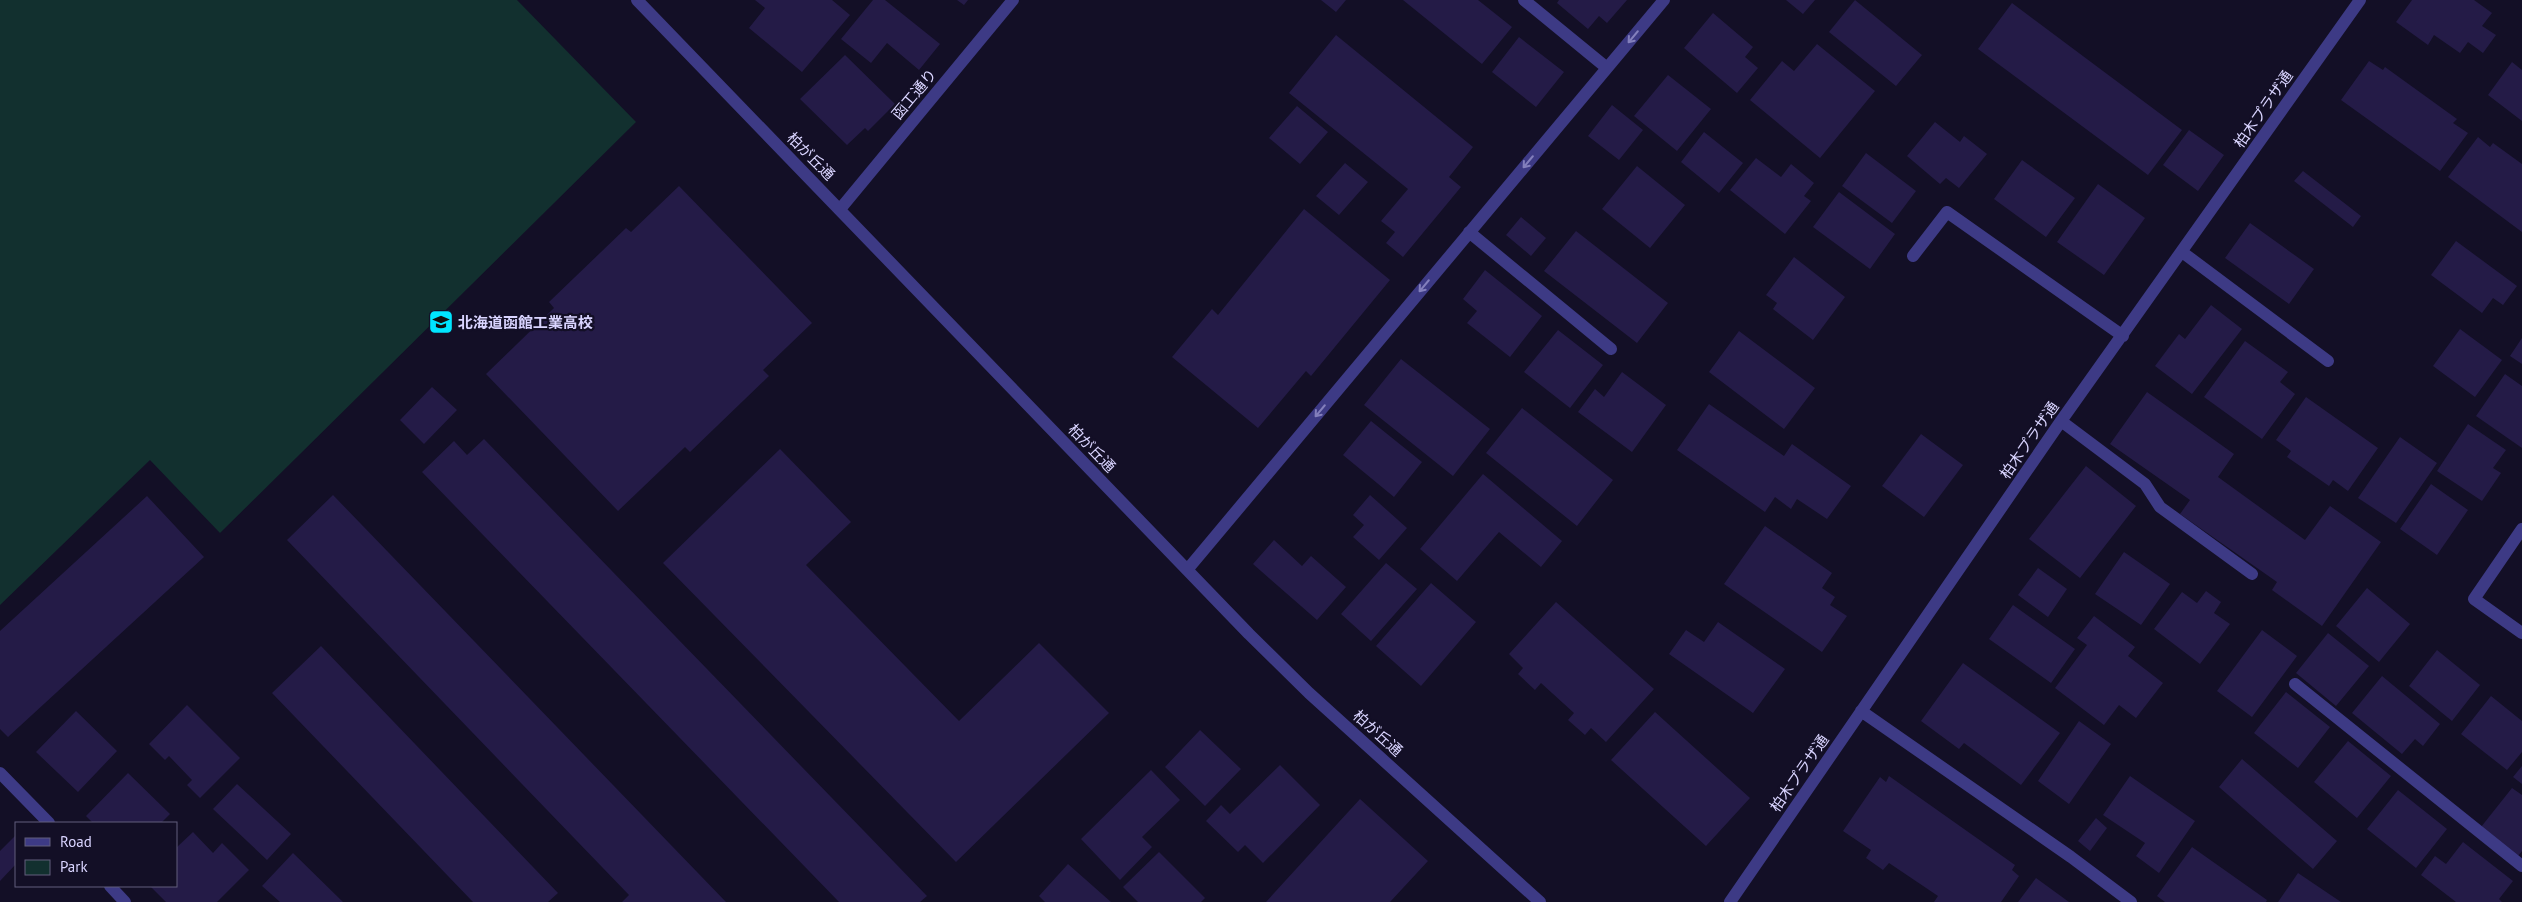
<svg xmlns="http://www.w3.org/2000/svg" width="2522" height="902" font-family="'PT Sans','Noto Sans JP',sans-serif">
<style>
.green{fill:#12302f}
.building{fill:#241b47}
.lines{fill:none;stroke-linecap:round;stroke-linejoin:round}
.minor{stroke:#3d3a85;stroke-width:12}
.oneway{stroke:#837fbc}
.labels{text-anchor:middle;dominant-baseline:central;stroke-width:4.5;stroke-linejoin:round;paint-order:stroke}
.street-label{font-size:15px;fill:#d9d4ff;stroke:#130f26}
.poi-label{font-size:15px;font-weight:bold;fill:#d9d4ff;stroke:#130f26;text-anchor:start}
</style>
<rect width="100%" height="100%" fill="#130f26"/>
<path class="green" d="M 0,0 L 517,0 L 636,122 L 220,533 L 150,460 L 0,605 Z"/>
<path class="building" d="M 755,0 L 832,0 L 850,15 L 802,72 L 749,28 L 765,8 Z
M 873,0 L 885,0 L 940,44 L 919,70 L 887,43 L 871,63 L 841,39 Z
M 957,0 L 968,0 L 964,5 Z
M 1321,0 L 1346,0 L 1336,12 Z
M 1403,0 L 1478,0 L 1512,27 L 1482,64 Z
M 1559,0 L 1627,0 L 1607,23 L 1599,16 L 1588,29 L 1557,3 Z
M 1786,0 L 1815,0 L 1803,14 Z
M 1855,0 L 1922,55 L 1896,86 L 1829,32 Z
M 2412,0 L 2474,0 L 2492,13 L 2482,26 L 2496,35 L 2483,53 L 2468,42 L 2460,53 L 2434,35 L 2428,45 L 2396,22 Z
M 2012,3 L 2182,130 L 2148,175 L 1978,49 Z
M 1713,13 L 1753,47 L 1745,57 L 1758,68 L 1737,93 L 1684,48 Z
M 1336,35 L 1473,147 L 1449,177 L 1461,187 L 1403,257 L 1386,243 L 1395,232 L 1381,221 L 1408,189 L 1289,93 Z
M 1519,37 L 1564,72 L 1536,107 L 1492,72 Z
M 1817,44 L 1875,91 L 1820,158 L 1750,100 L 1782,61 L 1794,71 Z
M 845,55 L 895,104 L 868,131 L 865,128 L 847,145 L 800,99 Z
M 2369,61 L 2383,70 L 2385,67 L 2457,119 L 2453,123 L 2468,133 L 2440,171 L 2341,100 Z
M 2512,62 L 2522,70 L 2522,121 L 2488,95 Z
M 1668,75 L 1711,109 L 1677,151 L 1634,116 Z
M 1612,105 L 1643,130 L 1619,160 L 1588,136 Z
M 1297,106 L 1328,132 L 1300,164 L 1269,138 Z
M 1935,122 L 1960,142 L 1964,136 L 1987,154 L 1959,188 L 1946,178 L 1940,184 L 1907,156 Z
M 2189,130 L 2224,155 L 2198,191 L 2163,165 Z
M 1704,132 L 1743,163 L 1719,193 L 1681,162 Z
M 2478,137 L 2490,147 L 2493,143 L 2522,164 L 2522,232 L 2448,177 Z
M 1866,153 L 1916,191 L 1892,223 L 1842,186 Z
M 1756,158 L 1781,177 L 1791,164 L 1814,183 L 1804,196 L 1811,201 L 1785,234 L 1730,190 Z
M 2022,160 L 2075,198 L 2046,237 L 1994,199 Z
M 1345,163 L 1368,182 L 1339,215 L 1316,196 Z
M 1637,166 L 1685,205 L 1650,248 L 1602,209 Z
M 2303,171 L 2361,216 L 2353,227 L 2294,181 Z
M 2098,184 L 2145,218 L 2104,275 L 2057,242 Z
M 679,186 L 812,323 L 763,370 L 769,376 L 690,452 L 685,447 L 618,511 L 486,374 L 554,308 L 549,302 L 626,228 L 631,232 Z
M 1839,192 L 1895,234 L 1870,269 L 1813,227 Z
M 1304,209 L 1390,280 L 1311,376 L 1306,371 L 1258,428 L 1172,357 L 1212,309 L 1218,315 Z
M 1521,217 L 1546,238 L 1531,256 L 1506,235 Z
M 2250,223 L 2314,269 L 2289,304 L 2225,258 Z
M 1576,231 L 1668,303 L 1637,343 L 1544,271 Z
M 2456,241 L 2517,286 L 2503,305 L 2493,298 L 2482,313 L 2431,275 Z
M 1794,257 L 1845,297 L 1813,340 L 1773,309 L 1777,303 L 1766,295 Z
M 1485,270 L 1542,316 L 1510,357 L 1467,323 L 1477,311 L 1463,299 Z
M 2211,305 L 2242,329 L 2192,394 L 2155,366 L 2179,334 L 2185,339 Z
M 2460,329 L 2502,360 L 2475,397 L 2433,366 Z
M 1558,330 L 1603,365 L 1570,408 L 1524,372 Z
M 1739,331 L 1815,388 L 1784,429 L 1709,372 Z
M 2522,338 L 2522,364 L 2510,356 Z
M 2245,341 L 2288,372 L 2280,382 L 2295,394 L 2262,439 L 2204,397 Z
M 1401,359 L 1490,429 L 1453,476 L 1364,405 Z
M 1622,372 L 1666,405 L 1632,452 L 1578,412 L 1595,389 L 1604,397 Z
M 2505,374 L 2522,386 L 2522,448 L 2476,416 Z
M 432,387 L 457,410 L 424,444 L 400,420 Z
M 2147,392 L 2234,454 L 2218,477 L 2305,540 L 2330,506 L 2381,542 L 2322,626 L 2272,590 L 2277,582 L 2180,514 L 2190,500 L 2110,444 Z
M 2306,397 L 2378,448 L 2348,491 L 2333,480 L 2329,486 L 2287,457 L 2291,451 L 2276,440 Z
M 1709,404 L 1784,456 L 1792,444 L 1851,486 L 1827,519 L 1797,499 L 1791,509 L 1775,497 L 1765,512 L 1677,450 Z
M 1522,408 L 1613,480 L 1577,526 L 1486,453 Z
M 1371,421 L 1422,462 L 1394,497 L 1343,455 Z
M 2468,424 L 2506,450 L 2493,468 L 2501,473 L 2482,501 L 2437,471 Z
M 1921,434 L 1963,465 L 1924,517 L 1882,486 Z
M 2400,437 L 2437,463 L 2396,523 L 2358,498 Z
M 484,439 L 927,896 L 920,902 L 839,902 L 422,472 L 454,441 L 467,455 Z
M 780,449 L 851,522 L 806,565 L 959,721 L 1039,643 L 1109,713 L 956,862 L 663,563 Z
M 2086,466 L 2136,506 L 2080,578 L 2029,539 Z
M 1483,474 L 1562,541 L 1541,567 L 1499,532 L 1457,581 L 1420,549 Z
M 2431,484 L 2468,510 L 2437,555 L 2400,529 Z
M 333,495 L 726,902 L 622,902 L 629,895 L 287,540 Z
M 1370,495 L 1407,528 L 1379,560 L 1353,537 L 1364,525 L 1353,515 Z
M 147,496 L 204,557 L 8,737 L 0,729 L 0,631 Z
M 1765,526 L 1832,573 L 1822,588 L 1835,597 L 1830,605 L 1847,616 L 1822,652 L 1724,584 Z
M 1274,540 L 1302,566 L 1311,556 L 1346,587 L 1317,620 L 1253,564 Z
M 2124,552 L 2170,584 L 2141,625 L 2095,594 Z
M 1386,563 L 1417,589 L 1371,641 L 1341,614 Z
M 2038,568 L 2067,589 L 2048,617 L 2018,595 Z
M 1431,583 L 1476,622 L 1421,686 L 1376,646 Z
M 2367,588 L 2410,624 L 2379,662 L 2336,626 Z
M 2206,591 L 2221,602 L 2214,613 L 2230,624 L 2200,664 L 2154,629 L 2182,592 L 2197,603 Z
M 1556,602 L 1654,689 L 1606,742 L 1591,728 L 1585,735 L 1568,720 L 1574,713 L 1541,683 L 1535,690 L 1518,674 L 1523,668 L 1509,654 Z
M 2013,605 L 2075,649 L 2051,683 L 1989,639 Z
M 2094,616 L 2135,647 L 2128,656 L 2163,683 L 2136,718 L 2119,705 L 2104,725 L 2055,688 L 2087,645 L 2077,638 Z
M 1718,622 L 1785,669 L 1753,713 L 1669,654 L 1686,630 L 1704,642 Z
M 2262,630 L 2297,656 L 2252,717 L 2217,691 Z
M 2328,633 L 2369,666 L 2336,706 L 2296,673 Z
M 321,646 L 558,893 L 548,902 L 473,902 L 272,693 Z
M 2437,650 L 2480,685 L 2452,721 L 2409,686 Z
M 1963,663 L 2060,733 L 2021,785 L 1964,743 L 1959,749 L 1921,721 Z
M 2382,676 L 2440,724 L 2423,746 L 2415,739 L 2402,754 L 2352,713 Z
M 2286,692 L 2330,727 L 2298,768 L 2254,733 Z
M 2491,696 L 2522,721 L 2522,752 L 2507,770 L 2461,734 Z
M 187,705 L 240,758 L 200,798 L 187,785 L 192,780 L 169,756 L 165,760 L 149,744 Z
M 76,711 L 117,751 L 78,792 L 36,752 Z
M 1655,712 L 1750,798 L 1706,846 L 1611,760 Z
M 2079,721 L 2111,744 L 2069,804 L 2038,781 Z
M 1200,730 L 1241,769 L 1205,806 L 1165,767 Z
M 2348,741 L 2391,776 L 2357,818 L 2314,782 Z
M 2242,759 L 2337,841 L 2313,869 L 2219,787 Z
M 1280,765 L 1320,805 L 1263,863 L 1245,845 L 1238,852 L 1206,821 L 1221,805 L 1230,814 Z
M 2522,766 L 2522,784 L 2513,777 Z
M 1151,770 L 1180,800 L 1142,837 L 1152,847 L 1120,880 L 1081,839 Z
M 128,773 L 170,814 L 161,823 L 93,823 L 86,816 Z
M 1889,776 L 2015,865 L 2012,870 L 2019,876 L 2001,902 L 1934,902 L 1938,896 L 1889,863 L 1883,870 L 1866,858 L 1871,850 L 1843,831 L 1880,777 L 1886,782 Z
M 2130,776 L 2195,821 L 2159,873 L 2136,856 L 2145,843 L 2103,815 Z
M 237,784 L 291,834 L 267,860 L 213,809 Z
M 2512,788 L 2522,795 L 2522,851 L 2518,856 L 2481,827 Z
M 2398,790 L 2447,829 L 2416,868 L 2367,829 Z
M 1360,799 L 1428,861 L 1390,902 L 1266,902 Z
M 2096,818 L 2107,828 L 2090,851 L 2078,841 Z
M 193,832 L 213,853 L 222,843 L 249,870 L 217,902 L 166,902 L 150,886 L 176,886 L 176,848 Z
M 16,835 L 16,864 L 0,881 L 0,851 Z
M 2463,842 L 2513,881 L 2499,899 L 2502,902 L 2456,902 L 2421,875 L 2435,856 L 2446,864 Z
M 2192,847 L 2267,900 L 2266,902 L 2165,902 L 2157,896 Z
M 1159,852 L 1205,898 L 1201,902 L 1138,902 L 1123,887 Z
M 293,853 L 343,902 L 280,902 L 262,886 Z
M 1068,864 L 1111,902 L 1045,902 L 1039,896 Z
M 2298,873 L 2341,902 L 2278,902 Z
M 2036,878 L 2069,902 L 2018,902 Z"/>
<g class="lines">
<path class="minor" d="M 637,0 L 1249,634 L 1309,693 L 1540,902
M 1524,0 L 1607,68
M 841,208 L 1013,0
M 1469,232 L 1611,349
M 2182,252 L 2328,361
M 1913,256 L 1947,212 L 2123,336
M 2061,421 L 2145,484 L 2160,507 L 2252,574
M 2522,529 L 2474,599 L 2522,633
M 1187,570 L 1664,0
M 2295,684 L 2522,866
M 1861,711 L 2071,857 L 2131,902
M 0,773 L 49,823
M 110,886 L 125,902
M 1730,902 L 2061,421 L 2360,0"/>
</g>
<defs><path id="oneway-shaft" d="M-6 0H5M1.5-3L5.5 0L1.5 3" fill="none" stroke-width="1.6" stroke-linecap="round" stroke-linejoin="round" transform="scale(1.25)"/></defs>
<g class="oneway">
<use href="#oneway-shaft" transform="translate(1633 37) rotate(130)"/>
<use href="#oneway-shaft" transform="translate(1528 162) rotate(130)"/>
<use href="#oneway-shaft" transform="translate(1424 286) rotate(130)"/>
<use href="#oneway-shaft" transform="translate(1320 411) rotate(130)"/>
</g>
<defs>
<symbol id="school-square" viewBox="-11 -11 22 22"><rect x="-9" y="-9" width="18" height="18" rx="4" fill="#00e5ff" stroke="#130f26"/><path d="M0-5L7-2L0 1L-7-2ZM-4 1L0 2.5L4 1V4Q0 6-4 4Z" fill="#111"/></symbol>
</defs>
<g fill-rule="evenodd">
<use href="#school-square" x="427" y="308" width="28" height="28"/>
</g>
<g class="labels">
<g class="street-label">
<text transform="translate(914 94) rotate(-50)">函工通り</text>
<text transform="translate(2263 109) rotate(-55)">柏木プラザ通</text>
<text transform="translate(811 156) rotate(45)">柏が丘通</text>
<text transform="translate(2029 440) rotate(-55)">柏木プラザ通</text>
<text transform="translate(1092 448) rotate(46)">柏が丘通</text>
<text transform="translate(1378 733) rotate(42)">柏が丘通</text>
<text transform="translate(1799 773) rotate(-55)">柏木プラザ通</text>
</g>
<g class="poi-label">
<text x="458" y="322">北海道函館工業高校</text>
</g>
</g>
<rect x="15" y="822" width="162" height="65" fill="#130f26" stroke="#625e7d"/>
<rect x="25" y="838" width="25" height="8" fill="#3d3a85" stroke="#625e7d"/>
<text x="60" y="847" font-size="15" fill="#d9d4ff">Road</text>
<rect x="25" y="860" width="25" height="15" fill="#12302f" stroke="#625e7d"/>
<text x="60" y="872" font-size="15" fill="#d9d4ff">Park</text>
</svg>
